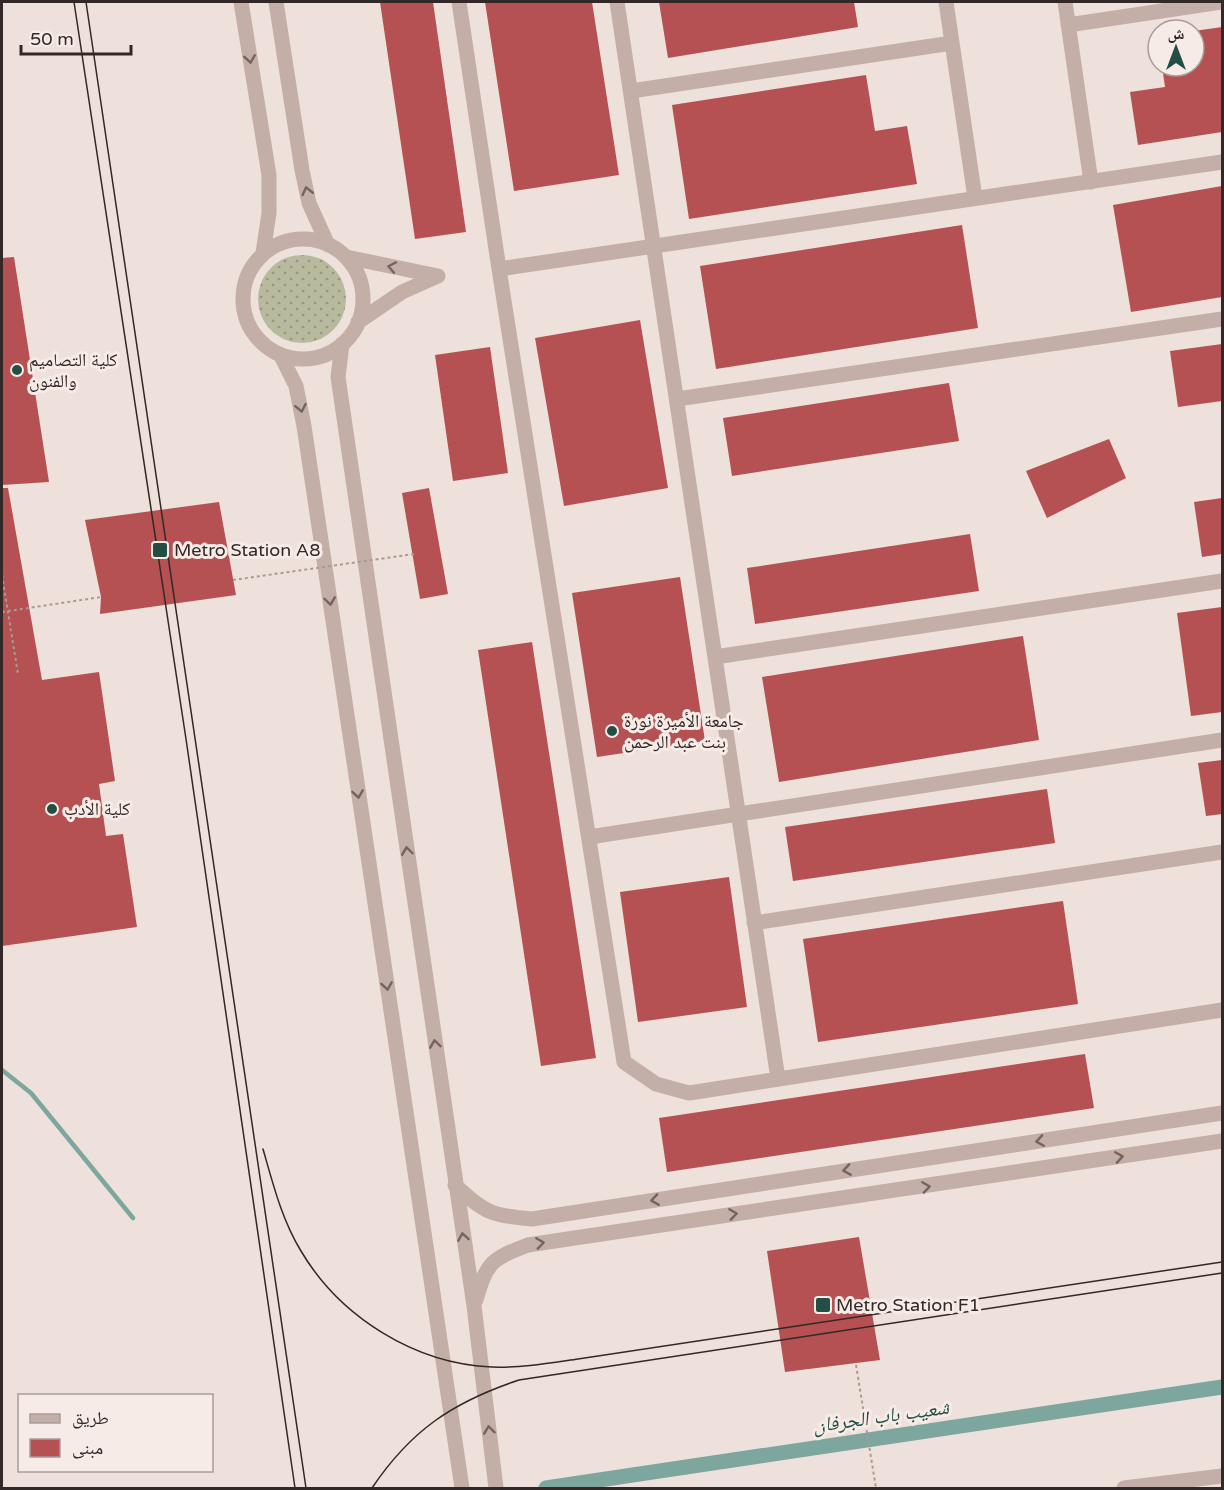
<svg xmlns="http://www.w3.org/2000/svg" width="1224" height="1490" font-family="'Varela Round','Noto Naskh Arabic',sans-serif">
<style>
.garden{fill:url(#garden-dots)}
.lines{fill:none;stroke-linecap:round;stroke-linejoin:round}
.stream{stroke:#7da79e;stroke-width:4.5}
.canal{stroke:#7da79e;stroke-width:15}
.building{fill:#b55152}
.path{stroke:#af9893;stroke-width:2;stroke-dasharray:3 3;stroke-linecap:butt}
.minor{stroke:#c4aea8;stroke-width:15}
.tram{stroke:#322827;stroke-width:1.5}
.path-bridge{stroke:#af9893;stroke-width:2;stroke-dasharray:3 3;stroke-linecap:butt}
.oneway{stroke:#746461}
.poi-dot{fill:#224e45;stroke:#f6ebe6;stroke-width:2}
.labels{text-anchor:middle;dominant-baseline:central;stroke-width:6;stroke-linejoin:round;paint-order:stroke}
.poi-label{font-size:18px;fill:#322827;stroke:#f6ebe6;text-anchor:start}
.water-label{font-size:20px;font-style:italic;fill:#224e45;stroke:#f6ebe6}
</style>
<defs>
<pattern id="garden-dots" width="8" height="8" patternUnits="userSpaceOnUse" patternTransform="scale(1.5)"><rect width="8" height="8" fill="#b8ba9d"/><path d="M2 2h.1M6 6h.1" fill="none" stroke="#969780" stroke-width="1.8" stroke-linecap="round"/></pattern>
</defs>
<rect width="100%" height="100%" fill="#eee0da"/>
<path class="garden" d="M258 299a44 44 0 1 1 88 0a44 44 0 1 1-88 0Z"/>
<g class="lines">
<path class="stream" d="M 2,1070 L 31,1093 L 133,1218"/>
<path class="canal" d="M 546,1488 L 1222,1387"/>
</g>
<path class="building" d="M 380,2 L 433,2 L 466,232 L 415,239 Z
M 485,2 L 592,2 L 619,175 L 514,191 Z
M 659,2 L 854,2 L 858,27 L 668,58 Z
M 1222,27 L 1222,132 L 1138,145 L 1130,92 L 1165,87 L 1162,66 L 1194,66 L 1194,31 Z
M 866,75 L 875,131 L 907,126 L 917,184 L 689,219 L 672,105 Z
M 1222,186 L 1222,297 L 1131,312 L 1113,205 Z
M 962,225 L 978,328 L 716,369 L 700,266 Z
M 14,257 L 49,482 L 2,485 L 2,258 Z
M 640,320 L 668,488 L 564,506 L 535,338 Z
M 1222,344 L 1222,401 L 1178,407 L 1170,351 Z
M 490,347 L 508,473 L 453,481 L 435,355 Z
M 949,383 L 959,441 L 732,476 L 723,418 Z
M 1109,439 L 1126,478 L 1047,518 L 1026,471 Z
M 2,488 L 8,488 L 42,680 L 99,672 L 115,781 L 99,784 L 106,836 L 123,834 L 137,927 L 2,946 Z
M 429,488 L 448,594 L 420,599 L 402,493 Z
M 1222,498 L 1222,554 L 1202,557 L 1194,502 Z
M 219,502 L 236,595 L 100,614 L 101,597 L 85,520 Z
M 970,534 L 979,591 L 755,624 L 747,568 Z
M 680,577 L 705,741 L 597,757 L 572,593 Z
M 1222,607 L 1222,712 L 1191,716 L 1177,613 Z
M 1023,636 L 1039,740 L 779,782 L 762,677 Z
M 532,642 L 596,1058 L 541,1066 L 478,650 Z
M 1222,760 L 1222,814 L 1206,816 L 1198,763 Z
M 1047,789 L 1055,843 L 793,881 L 785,827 Z
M 729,877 L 747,1007 L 638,1022 L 620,892 Z
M 1063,901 L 1078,1004 L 818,1042 L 803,939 Z
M 1085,1054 L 1094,1108 L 667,1172 L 659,1118 Z
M 859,1237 L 880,1360 L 785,1372 L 767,1251 Z"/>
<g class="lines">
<path class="path" d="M 2,575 L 18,674
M 2,612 L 101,597
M 856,1365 L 876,1488"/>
<path class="minor" d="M 241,2 L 269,175 L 269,213 L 263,253
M 276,2 L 302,170 L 309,203 L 328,245
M 459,2 L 499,269 L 624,1062 L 656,1084 L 689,1093 L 1222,1010
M 617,2 L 778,1079
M 946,2 L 975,198
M 1065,2 L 1091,182
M 1068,25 L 1221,2
M 631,91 L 952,43
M243 299a60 60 0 1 1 120 0a60 60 0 1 1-120 0Z
M 346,257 L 438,276
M 499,269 L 1222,162
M 358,322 L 402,292 L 438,276
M 342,344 L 338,377 L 474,1306 L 496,1488
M 280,354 L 296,386 L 304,426 L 462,1488
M 677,399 L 1222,319
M 715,657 L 1222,581
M 589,837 L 1222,740
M 754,923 L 1222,852
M 455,1185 C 484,1213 493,1216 532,1219 L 1222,1113
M 476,1300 C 487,1262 491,1259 528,1245 L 1222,1141
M 1124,1488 L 1222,1476"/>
<path class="tram" d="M 74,2 L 186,739 L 295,1488
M 86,2 L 306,1488
M 263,1149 C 273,1184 282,1220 301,1251 C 340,1317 415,1364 492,1367 C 521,1368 550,1363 578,1359 L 1222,1262
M 372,1488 C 411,1430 453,1402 519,1380 L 1222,1273"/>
<path class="path-bridge" d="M 233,580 L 414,554"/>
</g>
<defs><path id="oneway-chevron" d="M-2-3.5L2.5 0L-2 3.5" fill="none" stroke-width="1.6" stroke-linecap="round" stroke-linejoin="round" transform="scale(1.5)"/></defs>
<g class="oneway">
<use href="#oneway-chevron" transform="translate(250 59) rotate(81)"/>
<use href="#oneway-chevron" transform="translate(307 191) rotate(-103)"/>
<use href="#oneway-chevron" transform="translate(392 267) rotate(-169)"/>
<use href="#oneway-chevron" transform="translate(301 408) rotate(79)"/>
<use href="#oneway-chevron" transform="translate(330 601) rotate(82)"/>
<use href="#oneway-chevron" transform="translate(358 794) rotate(81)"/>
<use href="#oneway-chevron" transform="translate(407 851) rotate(-98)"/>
<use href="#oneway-chevron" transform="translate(387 986) rotate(81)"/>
<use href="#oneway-chevron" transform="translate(435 1044) rotate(-98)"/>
<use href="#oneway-chevron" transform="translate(1040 1141) rotate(171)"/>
<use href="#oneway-chevron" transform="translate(1119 1157) rotate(-9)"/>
<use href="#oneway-chevron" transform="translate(847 1170) rotate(171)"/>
<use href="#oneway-chevron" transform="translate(926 1187) rotate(-8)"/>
<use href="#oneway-chevron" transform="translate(655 1200) rotate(171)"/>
<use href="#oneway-chevron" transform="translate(733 1214) rotate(-8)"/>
<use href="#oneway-chevron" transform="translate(463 1237) rotate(-99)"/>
<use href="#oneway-chevron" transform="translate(540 1243) rotate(-8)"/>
<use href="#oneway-chevron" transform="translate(489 1430) rotate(-97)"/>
</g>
<g class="poi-dot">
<circle cx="17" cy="370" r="6"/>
<rect x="152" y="542" width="16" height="16" rx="3"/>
<circle cx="612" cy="731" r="6"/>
<circle cx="52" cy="809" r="6"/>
<rect x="815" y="1297" width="16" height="16" rx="3"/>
</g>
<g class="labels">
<g class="poi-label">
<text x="29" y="360">كلية التصاميم<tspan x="29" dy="21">والفنون</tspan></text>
<text x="174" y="550">Metro Station A8</text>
<text x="624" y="721">جامعة الأميرة نورة<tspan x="624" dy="21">بنت عبد الرحمن</tspan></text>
<text x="64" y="809">كلية الأدب</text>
<text x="836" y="1305">Metro Station F1</text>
</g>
<g class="water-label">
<text transform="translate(881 1417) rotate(-8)">شعيب باب الجرفان</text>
</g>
</g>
<rect width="1224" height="1490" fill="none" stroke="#322827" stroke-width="6"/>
<rect x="18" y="1394" width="195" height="78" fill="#f6ebe6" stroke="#a89d9a" stroke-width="1.5"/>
<rect x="30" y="1414" width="30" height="9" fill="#c4aea8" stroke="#a89d9a" stroke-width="1.5"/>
<text x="72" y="1424" font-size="18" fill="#322827">طريق</text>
<rect x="30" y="1439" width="30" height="18" fill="#b55152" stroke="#a89d9a" stroke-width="1.5"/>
<text x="72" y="1454" font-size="18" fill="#322827">مبنى</text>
<g transform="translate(1176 48)"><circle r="28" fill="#f6ebe6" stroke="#a89d9a" stroke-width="1.5"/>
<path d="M0-4.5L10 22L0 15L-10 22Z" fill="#224e45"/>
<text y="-9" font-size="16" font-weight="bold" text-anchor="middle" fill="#322827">ش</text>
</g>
<path d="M21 45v9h110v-9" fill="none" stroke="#322827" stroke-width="3"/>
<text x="30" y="45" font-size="18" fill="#322827" stroke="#f6ebe6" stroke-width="4.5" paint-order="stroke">50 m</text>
</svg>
